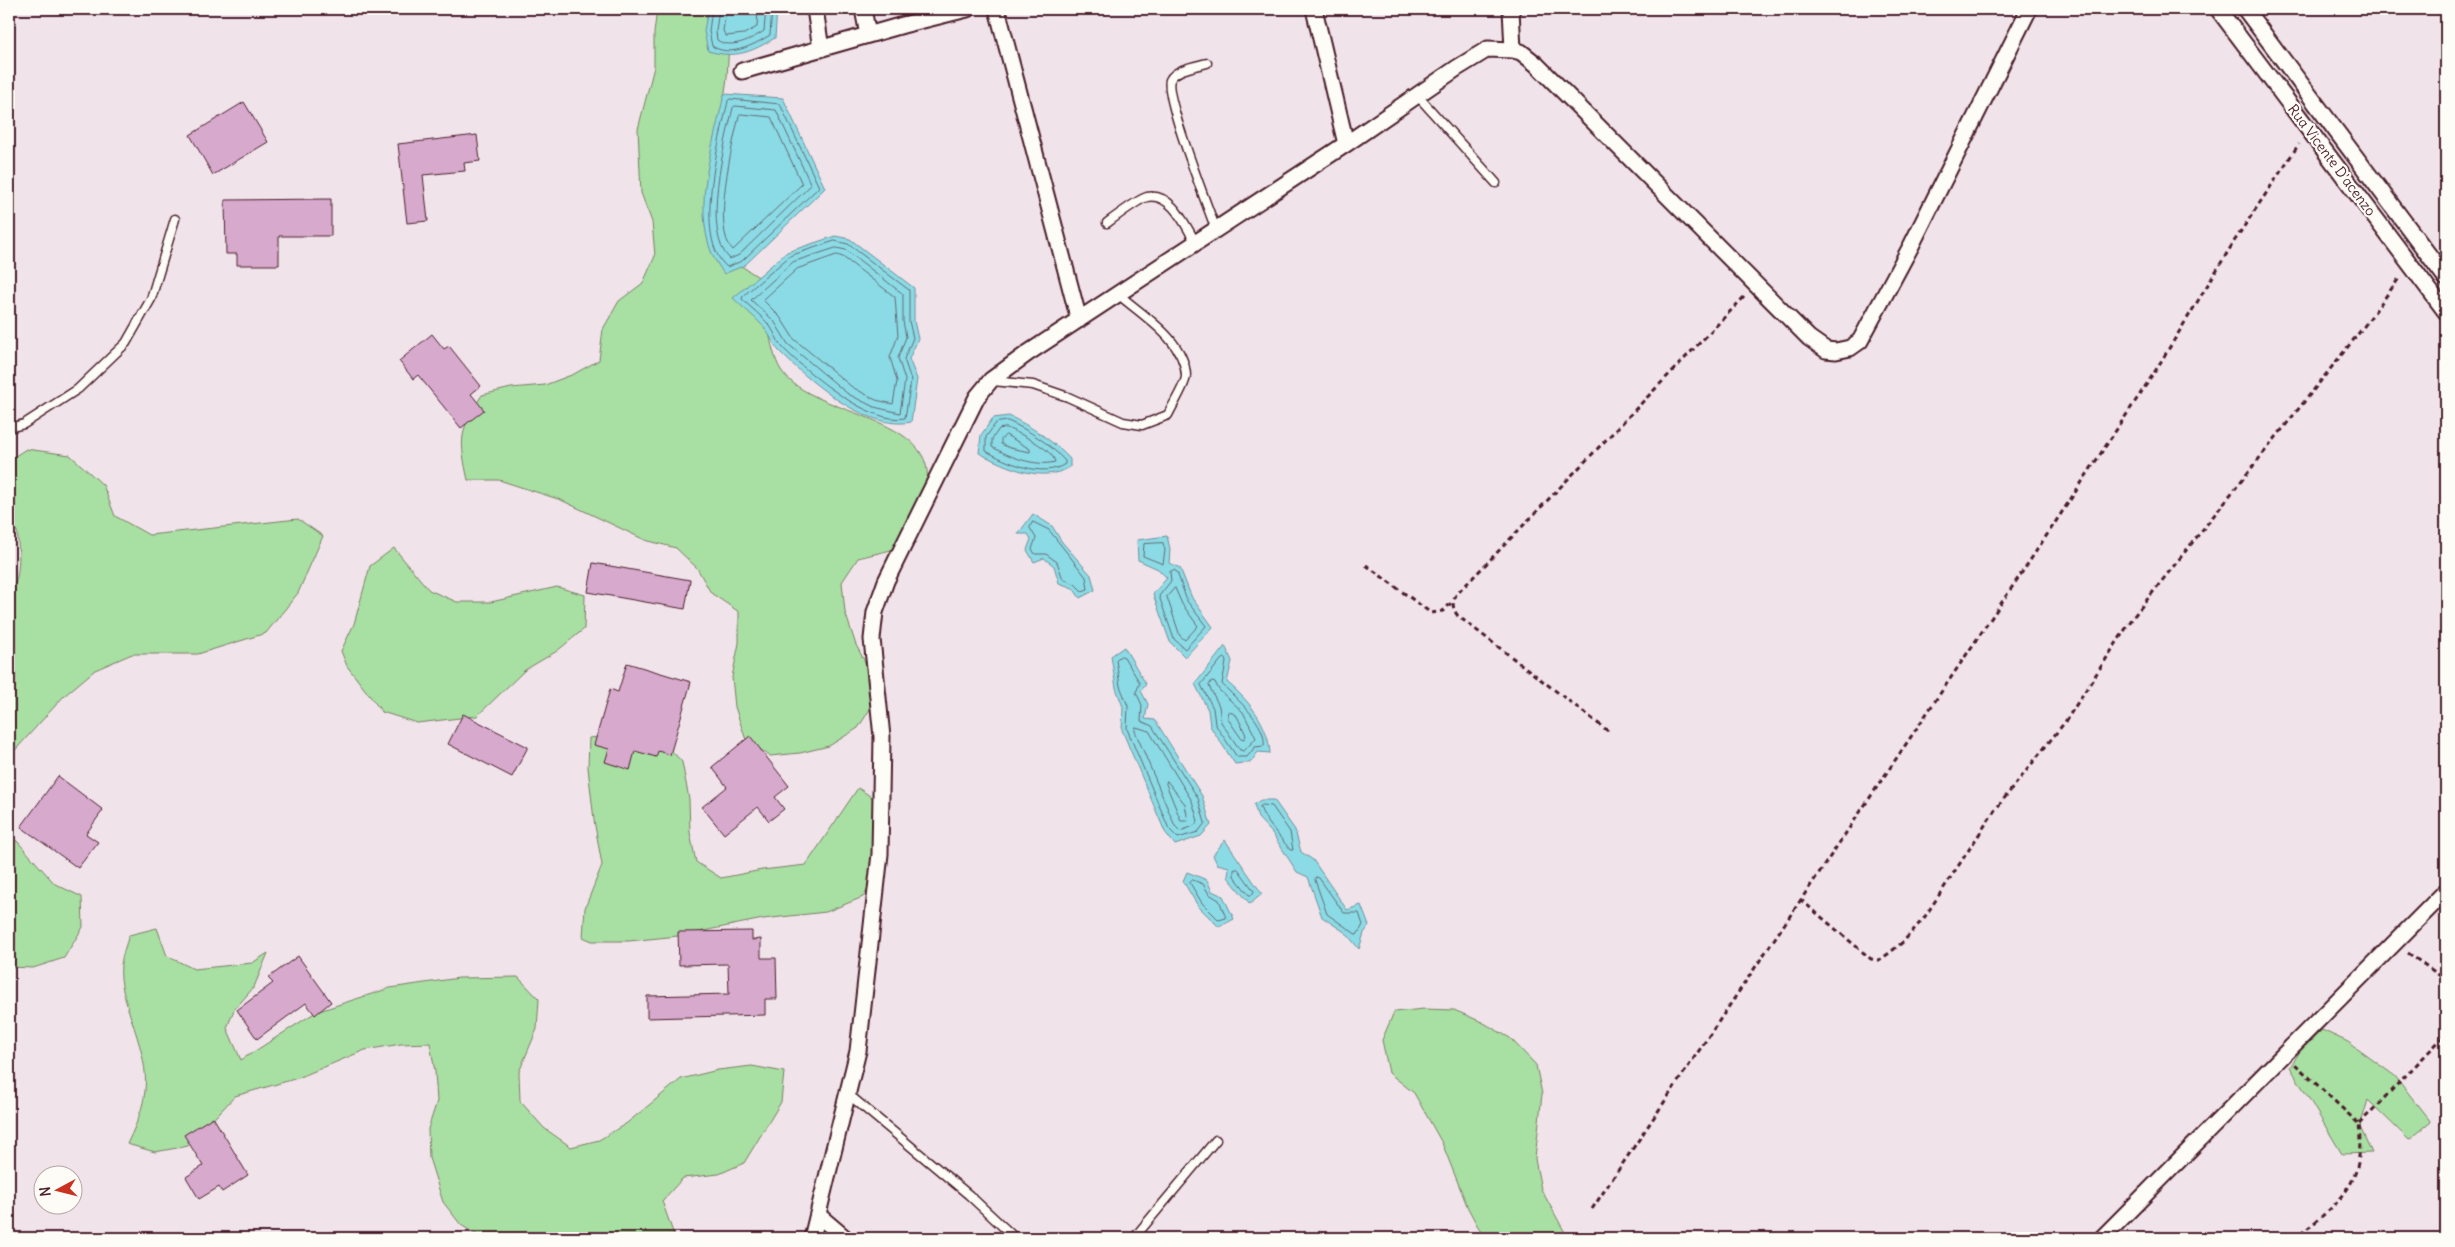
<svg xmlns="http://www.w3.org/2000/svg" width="2455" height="1247" font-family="Delius,sans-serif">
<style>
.green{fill:#a8dfa2;stroke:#797f66}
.water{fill:#8adbe5;stroke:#70909b}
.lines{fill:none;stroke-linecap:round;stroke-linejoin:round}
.shore{stroke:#646a75;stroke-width:1}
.building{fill:#d6a9cd;stroke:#4a1f2b}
.service-casing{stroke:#4a1f2b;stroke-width:11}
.minor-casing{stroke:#4a1f2b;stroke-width:19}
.path{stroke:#4a1f2b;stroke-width:3;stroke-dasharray:5 4;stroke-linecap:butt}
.service{stroke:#fdfcf7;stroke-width:8}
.minor{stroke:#fdfcf7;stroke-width:15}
.labels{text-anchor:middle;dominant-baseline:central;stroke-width:4.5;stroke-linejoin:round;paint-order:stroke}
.street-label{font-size:14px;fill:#4a1f2b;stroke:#fdfcf7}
</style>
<rect width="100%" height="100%" fill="#f1e3ea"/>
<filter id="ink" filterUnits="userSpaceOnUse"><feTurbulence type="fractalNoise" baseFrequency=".02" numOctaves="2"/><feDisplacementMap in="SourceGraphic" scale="10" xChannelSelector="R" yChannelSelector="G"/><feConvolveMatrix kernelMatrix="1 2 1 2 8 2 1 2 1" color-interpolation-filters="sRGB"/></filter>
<g filter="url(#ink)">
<path class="green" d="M 657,9 L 731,9 L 727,78 L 718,140 L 735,262 L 760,278 C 765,302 769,352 781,370 C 813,420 954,413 923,499 C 916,517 902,534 891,550 L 858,558 L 842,582 L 845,612 L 856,645 L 871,673 L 874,703 L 858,728 L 829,746 L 800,753 L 770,756 L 746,740 L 735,707 L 732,677 L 739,643 L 739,612 L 711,593 L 697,568 L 676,548 L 645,540 L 561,500 L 499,480 L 468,480 C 459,440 459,430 482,395 L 511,388 L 545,385 L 574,374 L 599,360 L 603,329 L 619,301 L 643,283 L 655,256 L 652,222 L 641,193 L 638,129 L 654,67 L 654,33 Z
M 26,449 L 70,455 L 103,485 L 115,516 L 149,535 L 298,519 L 323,536 L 298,593 L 266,633 L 198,654 L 132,654 L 95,670 L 64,696 L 9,757 L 9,595 C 22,577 19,552 17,531 L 9,529 L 9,460 Z
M 394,548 L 429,590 L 457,602 L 491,602 L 557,587 L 585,595 L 584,629 L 557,651 L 525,670 L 477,716 L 417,723 L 382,712 L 347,666 L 341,651 L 354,624 L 370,566 Z
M 618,735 L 660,738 L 682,762 L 689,799 L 690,833 L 696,862 L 721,878 L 762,870 L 806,865 L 858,788 L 882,804 L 882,868 L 863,897 L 826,912 L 763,919 L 678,936 L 629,941 L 592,941 L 583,937 L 585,908 L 602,865 L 594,820 L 588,768 L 589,738 Z
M 9,838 L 17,841 L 55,884 L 82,897 L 83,927 L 64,958 L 33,968 L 9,967 Z
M 157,928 L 167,956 L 194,969 L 252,963 L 268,953 L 254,987 L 234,1010 L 227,1028 L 241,1060 L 316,1012 L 390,988 L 459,978 L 518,977 L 539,999 L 537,1029 L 519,1072 L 520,1101 L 544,1128 L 571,1147 L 599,1140 L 627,1123 L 681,1079 L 718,1070 L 752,1066 L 784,1072 L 781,1102 L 744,1163 L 719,1174 L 683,1178 L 662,1201 L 675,1238 L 482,1238 L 461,1225 L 443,1202 L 429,1158 L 428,1129 L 437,1101 L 435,1072 L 430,1043 L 401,1044 L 365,1050 L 298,1078 L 235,1096 L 188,1146 L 155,1152 L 127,1144 C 153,1091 149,1072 131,1018 C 126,1002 119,982 121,965 C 122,955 126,945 129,935 Z
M 1424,1009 L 1454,1010 L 1482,1022 L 1510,1038 L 1536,1065 L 1542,1094 L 1535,1159 L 1541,1189 L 1568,1238 L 1484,1238 L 1468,1208 L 1442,1143 L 1414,1093 L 1389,1073 L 1382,1040 L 1394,1012 Z
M 2322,1030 L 2348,1042 L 2395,1076 L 2431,1122 L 2409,1140 L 2368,1100 L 2360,1127 L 2372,1153 L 2342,1154 L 2290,1067 L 2301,1050 Z"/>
<path class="water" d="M 708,9 L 777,9 L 775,38 C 751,52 737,59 708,51 L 704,31 Z
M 724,94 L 783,98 L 825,188 L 745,265 L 724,274 C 720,267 715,261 712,254 C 692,204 714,143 724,94 Z
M 835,236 L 850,239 L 914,288 L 914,321 L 918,339 L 909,359 L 917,379 L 911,422 C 867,431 810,382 780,352 C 774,346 771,337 766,330 C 757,318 743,308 733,298 L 787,252 Z
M 1009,416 C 1032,427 1052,440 1070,459 L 1070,467 C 1042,484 1006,467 979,453 L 981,435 L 993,418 Z
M 1033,514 L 1052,526 L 1062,542 L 1091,575 L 1095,590 L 1080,598 L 1073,588 L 1059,583 L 1054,566 L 1044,558 L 1034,562 L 1027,550 L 1031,539 L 1028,534 L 1018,534 Z
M 1167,536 L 1170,549 L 1169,563 L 1180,568 L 1192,598 L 1213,627 L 1185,657 L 1170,642 L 1153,594 L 1167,578 L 1158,569 L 1138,560 L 1137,540 Z
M 1225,646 L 1232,661 L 1227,682 C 1249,701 1268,723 1270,753 L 1258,752 L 1251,762 L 1235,764 L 1210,726 L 1208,710 L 1195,684 Z
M 1124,647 L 1146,684 L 1141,691 L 1148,704 L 1145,719 L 1155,720 L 1202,796 L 1211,825 L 1201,836 L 1175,845 L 1165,832 L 1122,730 L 1123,707 L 1116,688 L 1111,656 Z
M 1261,800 L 1274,800 L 1295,830 L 1301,852 L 1313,860 L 1347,910 L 1361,905 L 1369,926 L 1364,933 L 1359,949 L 1346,933 L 1322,917 L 1308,877 L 1297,872 L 1272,833 L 1258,818 L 1254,804 Z
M 1225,840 L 1262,894 L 1250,904 L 1228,877 L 1229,867 L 1217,864 L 1213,855 Z
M 1187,872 L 1207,880 L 1212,891 L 1223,896 L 1234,919 L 1219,927 L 1198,906 L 1183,881 Z"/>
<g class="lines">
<path class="shore" d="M 712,9 L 709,31 L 712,46 C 730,58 754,45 770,35 L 772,9
M 719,9 L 716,31 L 717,40 C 731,50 752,39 764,31 L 766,9
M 726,9 L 723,31 L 726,36 L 744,34 L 757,27 L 758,9
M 730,99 L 780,104 L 819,187 L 742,261 L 727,267 C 692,238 720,139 728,101 Z
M 735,106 L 776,110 L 811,185 L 739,255 L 730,259 C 701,233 725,142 733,108 Z
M 741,114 L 771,117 L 802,184 L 733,250 C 711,230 733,142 739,116 Z
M 835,241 L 848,244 L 909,290 L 909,321 L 913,338 L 904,359 L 911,380 L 905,418 C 870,425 808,373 784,349 C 778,343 775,333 770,326 C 762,316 751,308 742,299 L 743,296 L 790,256 Z
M 836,248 L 846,250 L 903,294 L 903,321 L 906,337 L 898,358 L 905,380 L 900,413 L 874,407 L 848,394 L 788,344 L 774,321 L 751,300 L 793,262 Z
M 837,255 L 843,257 L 895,297 L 898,336 L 890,357 L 897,381 L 893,404 L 876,400 L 852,387 L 794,339 L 780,317 L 763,300 L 797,269 Z
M 1008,421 C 1030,431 1049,443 1065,461 L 1065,464 C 1043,479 1006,462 986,451 L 986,437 L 996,423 Z
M 1007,428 C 1019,433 1053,449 1055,462 C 1035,467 1010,457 992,447 L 992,439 L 999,429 Z
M 1006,435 L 1030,449 L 1030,452 L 1010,448 L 1001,444 L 1001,440 Z
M 1033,522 L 1049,530 L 1086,577 L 1088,589 L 1082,591 L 1075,584 L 1063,579 L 1057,562 L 1046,554 L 1035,554 L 1032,549 L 1036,538 L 1030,528 Z
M 1163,543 L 1165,550 L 1163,564 L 1143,556 L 1144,544 Z
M 1174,570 L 1177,572 L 1187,601 L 1206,626 L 1185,649 L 1174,639 L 1159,596 L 1171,581 L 1170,572 Z
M 1175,588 L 1182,604 L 1198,626 L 1185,640 L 1180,636 L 1167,597 Z
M 1121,656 L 1124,657 L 1140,683 L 1136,692 L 1142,705 L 1141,721 L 1152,726 L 1198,798 L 1205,823 L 1198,832 L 1178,838 L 1169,829 L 1127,729 L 1128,706 L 1120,686 L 1116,660 Z
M 1222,659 L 1225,658 L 1226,662 L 1222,684 C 1236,699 1267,723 1264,746 L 1255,747 L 1247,757 L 1237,757 L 1215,724 L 1213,708 L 1201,685 Z
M 1212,681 L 1215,682 L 1219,690 L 1243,712 L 1256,738 L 1244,751 L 1240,750 L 1221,722 L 1219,706 L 1209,686 Z
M 1229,711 L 1237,716 L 1246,735 L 1244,739 L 1241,738 L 1228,719 Z
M 1136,727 L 1149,731 L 1192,801 L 1198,821 L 1194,826 L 1180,831 L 1175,826 L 1135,731 Z
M 1167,781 L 1185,804 L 1188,821 L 1181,821 L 1166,784 Z
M 1263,805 L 1272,806 L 1290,832 L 1293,850 L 1290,850 C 1281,837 1264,821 1260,807 Z
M 1238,869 L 1254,891 L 1252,895 L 1249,895 L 1234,876 L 1234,870 Z
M 1316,877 L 1319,878 L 1344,913 L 1359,913 L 1363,925 L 1357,935 L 1327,914 L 1315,880 Z
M 1193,880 L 1203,884 L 1209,894 L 1219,900 L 1226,918 L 1219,920 L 1202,903 L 1190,883 Z"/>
</g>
<path class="building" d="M 244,102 L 268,142 L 213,175 L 190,135 Z
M 477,135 L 480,161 L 464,163 L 465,171 L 423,175 L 428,221 L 407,223 L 398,144 Z
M 331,199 L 331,236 L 279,236 L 279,265 L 237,265 L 237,254 L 226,254 L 225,200 Z
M 432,334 L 444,349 L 449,346 L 481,386 L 471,394 L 484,410 L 461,428 L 418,375 L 413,379 L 399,361 Z
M 593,563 L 690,580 L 685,609 L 588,592 Z
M 627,663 L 691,682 L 670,755 L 658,751 L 656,757 L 635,751 L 630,770 L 605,762 L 609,749 L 594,745 L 610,689 L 618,692 Z
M 463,714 L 528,747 L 512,777 L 448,744 Z
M 750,736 L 789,786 L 775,797 L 784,809 L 769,821 L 758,807 L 724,834 L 702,807 L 727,787 L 712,767 Z
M 58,776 L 103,810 L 86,834 L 98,842 L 78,868 L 21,827 Z
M 752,931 L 752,940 L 761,939 L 761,958 L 776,958 L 777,999 L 765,999 L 765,1015 L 647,1018 L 647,996 L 729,994 L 728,964 L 679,965 L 678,932 Z
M 298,956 L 331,1002 L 315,1015 L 306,1003 L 257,1039 L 237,1010 L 273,983 L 268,978 Z
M 213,1117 L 248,1175 L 222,1192 L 219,1187 L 199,1199 L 186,1177 L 203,1166 L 184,1135 Z"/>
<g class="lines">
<defs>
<path id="service" d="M 1207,63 C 1196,66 1175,69 1170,80 C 1164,96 1208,207 1216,230
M 1417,95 L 1496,183
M 1107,223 C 1115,217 1139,199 1147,197 C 1172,192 1186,227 1196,243
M 993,381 L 1033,385 L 1068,397 L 1123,422 L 1142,425 L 1168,415 C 1172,406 1186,384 1186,376 C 1185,340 1142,315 1118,294
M 9,428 L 24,424 L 78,389 L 126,343 L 151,299 L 175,219
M 848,1094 L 969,1195 L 1015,1238
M 1134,1238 L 1216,1140"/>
<path id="minor" d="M 815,9 L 821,49
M 863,9 L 868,35
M 997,9 L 1079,320
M 1314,9 L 1346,144
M 1511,9 L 1513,50
M 2218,9 L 2446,312
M 2245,9 L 2446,278
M 742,71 L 903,25 L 967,9
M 818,1215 L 845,1238
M 812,1238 L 858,1051 L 880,854 L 882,737 L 872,639 L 875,612 L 886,581 L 977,397 L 991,380 L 1028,353 L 1346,144 L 1457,68 L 1488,49 L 1513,50 L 1521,52 L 1536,64 L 1809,338 L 1826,350 L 1836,351 L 1850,348 L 1860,341 L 1911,246 L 2029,9
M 2102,1238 L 2446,891"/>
</defs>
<use href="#service" class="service-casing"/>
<use href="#minor" class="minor-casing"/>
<path class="path" d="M 1366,565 L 1431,613 L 1443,611 L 1452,602
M 1608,731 L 1458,616 C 1452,608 1452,603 1456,595 L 1745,296
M 1800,899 L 1871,959 L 1879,960 L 1888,954 L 1903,942 L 1924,918 L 1995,810 L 2065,722 L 2134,616 L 2362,329 L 2400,277
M 2408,953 L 2446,980
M 2295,1064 L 2359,1124 C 2365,1187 2340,1201 2296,1238
M 2359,1124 L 2446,1034
M 1592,1209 L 2029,562 L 2154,373 L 2235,240 L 2299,144"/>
<use href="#service" class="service"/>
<use href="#minor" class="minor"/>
</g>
</g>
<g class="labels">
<g class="street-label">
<text transform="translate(2332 160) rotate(53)">Rua Vicente D'acenzo</text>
</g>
</g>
<rect width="2455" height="1247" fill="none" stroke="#fdfcf7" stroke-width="30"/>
<rect x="15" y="15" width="2425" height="1217" fill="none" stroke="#4a1f2b" stroke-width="2" filter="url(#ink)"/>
<g transform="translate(58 1190) rotate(263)"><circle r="24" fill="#fdfcf7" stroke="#b5a4a5"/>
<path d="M0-4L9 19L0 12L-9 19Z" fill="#c8321e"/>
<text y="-8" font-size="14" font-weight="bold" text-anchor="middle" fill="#4a1f2b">N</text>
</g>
</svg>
